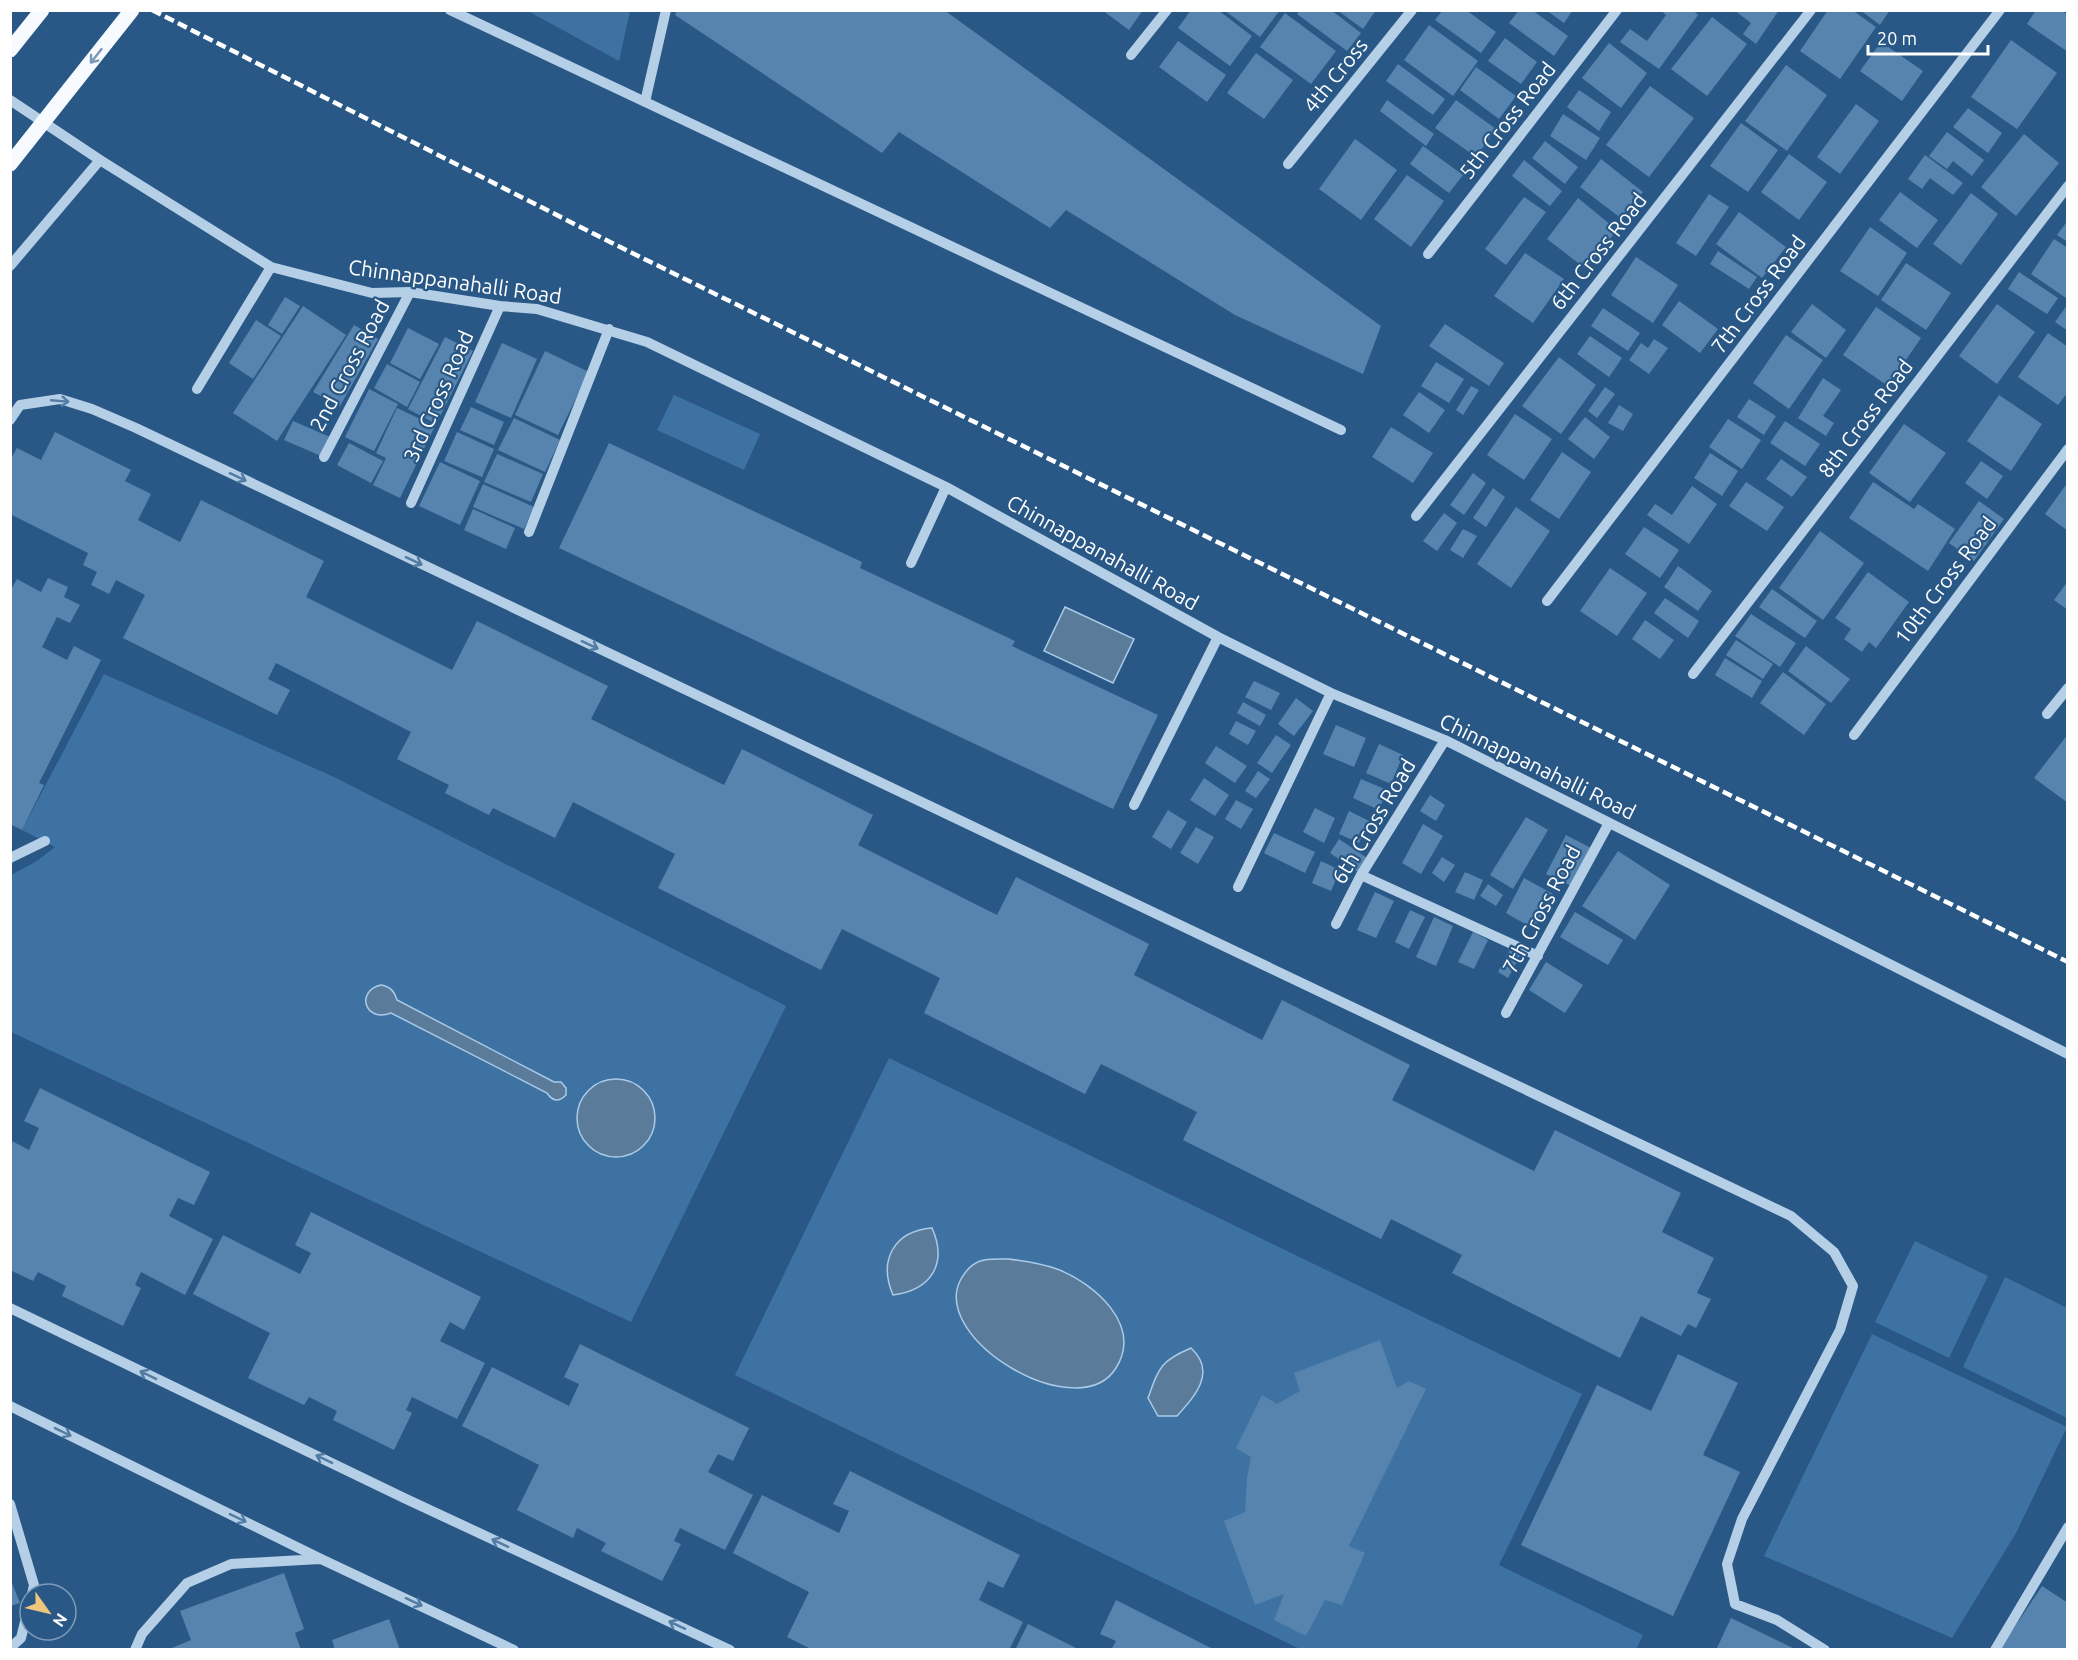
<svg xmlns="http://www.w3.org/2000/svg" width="2078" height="1660" font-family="Ubuntu,sans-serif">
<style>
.green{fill:#3e72a2}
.water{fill:#5b7b9a;stroke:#aacbe8;stroke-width:1.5}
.building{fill:#5684af}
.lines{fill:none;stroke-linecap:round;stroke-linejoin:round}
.minor{stroke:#b5cfe7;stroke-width:10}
.major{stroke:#f7fafe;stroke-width:15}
.rail{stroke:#fff;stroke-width:4.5;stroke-dasharray:10 4.5;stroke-linecap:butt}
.major-bridge{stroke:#f7fafe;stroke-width:15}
.oneway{stroke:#7b99b6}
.oneway2{stroke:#537ca3}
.labels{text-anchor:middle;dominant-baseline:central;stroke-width:4.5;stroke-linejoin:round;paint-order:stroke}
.street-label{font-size:21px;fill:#fff;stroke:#295886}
</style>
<rect width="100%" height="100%" fill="#295886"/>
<path class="green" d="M 528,11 L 630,11 L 619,61 Z
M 674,395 L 760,434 L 744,470 L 657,430 Z
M 104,674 L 334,777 L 786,1006 L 631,1322 L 11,1032 L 11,875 L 37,861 L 55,847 L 22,830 Z
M 889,1058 L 1582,1394 L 1499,1565 L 1643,1635 L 1636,1650 L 1300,1649 L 735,1375 Z
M 1915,1241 L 1988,1276 L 1949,1358 L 1875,1322 Z
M 2005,1277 L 2067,1308 L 2067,1418 L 1963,1367 Z
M 1872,1334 L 2067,1427 L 2016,1533 L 1952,1638 L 1764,1556 Z"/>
<path class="water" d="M 1065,607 L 1134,639 L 1113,683 L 1044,651 Z
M 381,985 C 391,987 394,991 397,1000 L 554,1082 L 561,1082 L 566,1088 L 566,1095 C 559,1102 553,1102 547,1093 L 391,1013 C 365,1023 355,991 381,985 Z
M577 1118a39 39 0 1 1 78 0a39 39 0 1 1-78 0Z
M 932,1228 C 948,1264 931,1290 893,1295 C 878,1260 894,1231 932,1228 Z
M 1008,1259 C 1025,1261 1040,1263 1057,1269 C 1094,1283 1143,1325 1116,1368 C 1079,1428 928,1339 961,1279 C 965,1272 972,1264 980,1261 C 988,1258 999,1259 1008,1259 Z
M 1191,1348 C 1217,1372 1195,1396 1177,1416 L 1158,1416 L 1148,1398 C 1159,1368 1160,1361 1191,1348 Z"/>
<path class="building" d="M 677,10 L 944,10 L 1381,326 L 1363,374 L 1235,315 L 1066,210 L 1050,228 L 899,132 L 882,153 L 675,15 Z
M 1102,10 L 1143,10 L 1129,30 Z
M 1191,10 L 1218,10 L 1252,36 L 1230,66 L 1178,28 Z
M 1224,10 L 1280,10 L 1260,37 Z
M 1300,10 L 1331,10 L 1361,33 L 1347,51 L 1297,14 Z
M 1337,10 L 1376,10 L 1363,29 Z
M 1443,10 L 1466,10 L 1496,32 L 1481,53 L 1435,20 Z
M 1519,10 L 1532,10 L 1568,36 L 1554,56 L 1509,23 Z
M 1546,10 L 1573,10 L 1564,23 Z
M 1660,10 L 1693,10 L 1698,15 L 1659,69 L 1620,42 L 1630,29 L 1647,41 L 1666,15 Z
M 1734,10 L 1779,10 L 1756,44 L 1743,34 L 1751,23 Z
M 1828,10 L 1852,10 L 1876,27 L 1840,79 L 1800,51 Z
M 1860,10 L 1890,10 L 1880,25 Z
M 2036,10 L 2060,10 L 2068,15 L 2068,52 L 2027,24 Z
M 1285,13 L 1336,51 L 1311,84 L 1260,47 Z
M 1712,17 L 1747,44 L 1707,96 L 1671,69 Z
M 1429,25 L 1478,61 L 1453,96 L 1404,60 Z
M 1505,38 L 1537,62 L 1521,84 L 1488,61 Z
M 2011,40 L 2057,73 L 2017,129 L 1971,97 Z
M 1178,41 L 1226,75 L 1207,102 L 1159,67 Z
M 1881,42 L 1923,71 L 1902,101 L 1860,71 Z
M 1609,43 L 1647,73 L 1621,108 L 1582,78 Z
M 1256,53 L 1293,80 L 1264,119 L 1227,93 Z
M 1398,64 L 1445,99 L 1433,115 L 1386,81 Z
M 1786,65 L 1827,95 L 1787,151 L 1745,121 Z
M 1476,67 L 1516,96 L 1499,119 L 1460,90 Z
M 1650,86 L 1694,118 L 1649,177 L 1606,145 Z
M 1579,90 L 1611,112 L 1599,131 L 1567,107 Z
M 1387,100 L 1434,134 L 1426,146 L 1380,111 Z
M 1456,100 L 1496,129 L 1476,157 L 1435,128 Z
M 1856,104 L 1879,121 L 1840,174 L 1817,157 Z
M 1968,108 L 2002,133 L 1988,153 L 1953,127 Z
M 1563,114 L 1600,138 L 1586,160 L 1550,136 Z
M 1741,123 L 1778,150 L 1748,192 L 1710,166 Z
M 1947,132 L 1984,160 L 1972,176 L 1953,161 L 1947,169 L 1929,156 Z
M 2024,134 L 2059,163 L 2016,216 L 1981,187 Z
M 1355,139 L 1397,170 L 1361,220 L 1319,189 Z
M 1545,141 L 1578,167 L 1565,184 L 1532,158 Z
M 1423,146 L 1463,175 L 1449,193 L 1410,164 Z
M 1789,154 L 1827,182 L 1799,220 L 1761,192 Z
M 1925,155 L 1963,183 L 1953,195 L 1930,178 L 1922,189 L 1908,179 Z
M 1601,159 L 1643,192 L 1622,219 L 1580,187 Z
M 1524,160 L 1562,191 L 1550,206 L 1512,176 Z
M 1407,175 L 1444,201 L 1411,247 L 1374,219 Z
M 1900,192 L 1938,220 L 1917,248 L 1879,220 Z
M 1971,193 L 1998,214 L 1961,265 L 1933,244 Z
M 1709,194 L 1729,207 L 1696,256 L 1676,243 Z
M 1524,197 L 1546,212 L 1506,265 L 1485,249 Z
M 1578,198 L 1617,230 L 1586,269 L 1547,239 Z
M 1739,212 L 1786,247 L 1762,278 L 1716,244 Z
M 2068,220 L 2068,242 L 2057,235 Z
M 1870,227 L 1907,253 L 1878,296 L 1840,271 Z
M 2054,239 L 2068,248 L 2068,295 L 2066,298 L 2031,274 Z
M 1718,251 L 1757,277 L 1749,289 L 1710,264 Z
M 1525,253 L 1564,279 L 1533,323 L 1494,296 Z
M 1636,257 L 1678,285 L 1653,323 L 1611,295 Z
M 1906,263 L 1951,293 L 1926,330 L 1881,300 Z
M 2019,272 L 2058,298 L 2047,314 L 2008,289 Z
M 285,297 L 300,306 L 282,334 L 268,325 Z
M 1679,301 L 1718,329 L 1700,353 L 1662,325 Z
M 1812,304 L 1846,330 L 1826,358 L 1791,332 Z
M 1997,304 L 2035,332 L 1997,384 L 1959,356 Z
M 2068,304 L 2068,331 L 2055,322 Z
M 303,306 L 346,335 L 277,441 L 233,413 Z
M 1876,307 L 1921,338 L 1888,386 L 1843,355 Z
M 1603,308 L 1640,333 L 1628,351 L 1591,326 Z
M 256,320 L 281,336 L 253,379 L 229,363 Z
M 1445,324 L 1504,363 L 1489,386 L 1429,346 Z
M 354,325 L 378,339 L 340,406 L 313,392 Z
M 408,328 L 439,344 L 420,379 L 390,363 Z
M 2048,333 L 2068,347 L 2068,392 L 2058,405 L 2018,377 Z
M 1786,335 L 1823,360 L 1789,409 L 1753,383 Z
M 1590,336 L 1622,358 L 1609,377 L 1577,354 Z
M 445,337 L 473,351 L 436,424 L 408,409 Z
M 1654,339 L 1668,348 L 1649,374 L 1629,360 L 1641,343 L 1648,348 Z
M 502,343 L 537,359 L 511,418 L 475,402 Z
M 545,351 L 589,372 L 558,435 L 515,415 Z
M 1559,357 L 1596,385 L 1561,434 L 1522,406 Z
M 1436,362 L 1464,379 L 1449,403 L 1421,386 Z
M 387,364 L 420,382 L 407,407 L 374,388 Z
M 1823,378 L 1841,390 L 1823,416 L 1834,423 L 1826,436 L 1798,418 Z
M 1471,386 L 1479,390 L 1463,415 L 1456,410 Z
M 1605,387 L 1615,394 L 1597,418 L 1588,411 Z
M 369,389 L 398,404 L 374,451 L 345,437 Z
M 1419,392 L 1445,410 L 1429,433 L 1403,415 Z
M 1999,395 L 2042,424 L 2011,471 L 1967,441 Z
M 1749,399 L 1776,416 L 1764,435 L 1737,417 Z
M 1619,405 L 1633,414 L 1623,431 L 1608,423 Z
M 471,407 L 504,422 L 494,445 L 460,430 Z
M 397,408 L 435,426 L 400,498 L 373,485 L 386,458 L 376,453 Z
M 1515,414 L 1552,439 L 1524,480 L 1487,455 Z
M 1585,417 L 1610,437 L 1594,459 L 1568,439 Z
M 514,418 L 560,440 L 545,472 L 498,450 Z
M 1728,419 L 1761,440 L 1742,469 L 1709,447 Z
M 293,421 L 330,437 L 321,456 L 284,440 Z
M 1785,421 L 1820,444 L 1805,466 L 1770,443 Z
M 1904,424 L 1946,453 L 1910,502 L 1869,473 Z
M 1391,427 L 1433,453 L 1413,483 L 1372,457 Z
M 55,432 L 131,470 L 125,481 L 151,494 L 138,520 L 180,542 L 201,500 L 324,561 L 306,597 L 452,670 L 477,621 L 608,686 L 591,719 L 724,785 L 742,749 L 873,815 L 858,845 L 997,915 L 1016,877 L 1149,944 L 1134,975 L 1262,1040 L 1282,1000 L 1410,1065 L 1392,1100 L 1534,1171 L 1555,1130 L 1681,1193 L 1662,1232 L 1714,1258 L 1697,1293 L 1711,1299 L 1696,1328 L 1688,1324 L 1681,1336 L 1641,1316 L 1620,1358 L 1452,1273 L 1462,1255 L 1391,1219 L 1381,1239 L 1183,1140 L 1197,1112 L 1101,1064 L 1085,1094 L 924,1013 L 940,978 L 842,929 L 821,970 L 658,888 L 675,854 L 573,802 L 555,838 L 493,808 L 489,815 L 445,793 L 449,785 L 397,759 L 411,732 L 276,663 L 268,679 L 290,690 L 277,715 L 123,638 L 145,595 L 116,580 L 109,594 L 91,585 L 97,572 L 83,565 L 88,553 L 10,514 L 10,460 L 17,448 L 41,460 Z
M 457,432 L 494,449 L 482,477 L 444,461 Z
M 349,443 L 383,461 L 371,483 L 337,465 Z
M 609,443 L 862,562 L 860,568 L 1015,641 L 1012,646 L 1158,715 L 1113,809 L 559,548 Z
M 1562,452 L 1591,472 L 1559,519 L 1530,500 Z
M 1710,453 L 1738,471 L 1722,496 L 1694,478 Z
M 497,454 L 543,474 L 531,502 L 484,482 Z
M 1781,459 L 1807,477 L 1792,497 L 1766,479 Z
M 1981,461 L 2003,476 L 1987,499 L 1965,483 Z
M 440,462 L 480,481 L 460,525 L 419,506 Z
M 1473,473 L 1486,483 L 1464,515 L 1450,505 Z
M 1746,482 L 1784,507 L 1767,531 L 1729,506 Z
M 1873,482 L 1914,509 L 1918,504 L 1955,529 L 1928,571 L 1849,518 Z
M 2068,482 L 2068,531 L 2045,514 Z
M 483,484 L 534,507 L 524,529 L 473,507 Z
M 1692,486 L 1717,504 L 1689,544 L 1647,515 L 1655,504 L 1672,515 Z
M 1493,488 L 1505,497 L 1486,527 L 1473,518 Z
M 1979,501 L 2004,519 L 1974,561 L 1949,543 Z
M 1516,507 L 1550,531 L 1511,588 L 1477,564 Z
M 473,509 L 515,528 L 506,549 L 464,530 Z
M 1444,513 L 1457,523 L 1437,551 L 1423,541 Z
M 1644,527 L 1679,550 L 1660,578 L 1625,554 Z
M 1463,529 L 1477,536 L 1463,558 L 1450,550 Z
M 1820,531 L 1864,563 L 1823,620 L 1779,588 Z
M 1678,566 L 1712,591 L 1698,611 L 1664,587 Z
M 1610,568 L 1647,593 L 1617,636 L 1580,611 Z
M 1868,572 L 1909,602 L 1876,648 L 1869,642 L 1862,652 L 1844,639 L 1851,629 L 1835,618 Z
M 48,578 L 68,587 L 64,597 L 80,605 L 70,623 L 57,617 L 42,647 L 67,660 L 74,646 L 101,660 L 39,783 L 44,785 L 22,830 L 10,824 L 10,591 L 17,579 L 41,592 Z
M 2068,581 L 2068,610 L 2054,600 Z
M 1772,589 L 1817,621 L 1805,638 L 1759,607 Z
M 1665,598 L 1699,621 L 1688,638 L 1654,613 Z
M 1751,614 L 1796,643 L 1780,667 L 1735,636 Z
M 1645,620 L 1674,640 L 1660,659 L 1632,639 Z
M 1736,640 L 1773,664 L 1763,679 L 1726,655 Z
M 1806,646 L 1850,679 L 1831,703 L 1788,671 Z
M 1725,658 L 1762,681 L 1752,698 L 1715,675 Z
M 1783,672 L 1826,704 L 1804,735 L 1760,703 Z
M 1254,681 L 1280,693 L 1271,710 L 1245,697 Z
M 1296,698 L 1313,711 L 1294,736 L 1278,724 Z
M 1243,702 L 1266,715 L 1260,726 L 1237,713 Z
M 1236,721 L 1256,731 L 1248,745 L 1229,734 Z
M 1336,725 L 1366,738 L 1354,767 L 1323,754 Z
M 2068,734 L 2068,803 L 2034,778 Z
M 1276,735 L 1291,745 L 1272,773 L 1257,763 Z
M 1379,744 L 1403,755 L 1391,784 L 1366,773 Z
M 1216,746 L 1247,766 L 1235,783 L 1205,763 Z
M 1258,771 L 1270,779 L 1256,798 L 1245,791 Z
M 1204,778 L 1229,795 L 1215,816 L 1190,800 Z
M 1361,779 L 1387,790 L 1379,810 L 1353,798 Z
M 1430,795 L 1445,805 L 1436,821 L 1420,811 Z
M 1236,800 L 1253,809 L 1241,829 L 1225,819 Z
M 1315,808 L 1335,818 L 1324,843 L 1303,832 Z
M 1168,810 L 1187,822 L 1171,849 L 1152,837 Z
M 1349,811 L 1369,821 L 1359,843 L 1339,834 Z
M 1526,817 L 1548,830 L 1513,889 L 1490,875 Z
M 1423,824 L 1443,836 L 1421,874 L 1402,863 Z
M 1196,827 L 1214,837 L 1198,864 L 1180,853 Z
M 1274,833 L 1315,852 L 1305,873 L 1264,853 Z
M 1566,835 L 1591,848 L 1571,886 L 1546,874 Z
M 1339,839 L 1367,858 L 1358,872 L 1330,853 Z
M 1618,851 L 1670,885 L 1635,940 L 1582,906 Z
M 1442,857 L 1455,865 L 1444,882 L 1432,873 Z
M 1321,861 L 1340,870 L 1331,891 L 1312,883 Z
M 1465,872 L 1483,880 L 1474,900 L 1455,892 Z
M 1524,878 L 1553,894 L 1534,929 L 1506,913 Z
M 1488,884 L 1503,895 L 1496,906 L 1480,896 Z
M 1375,892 L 1394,901 L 1376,938 L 1357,930 Z
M 1410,910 L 1425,917 L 1409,949 L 1395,942 Z
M 1575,912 L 1623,940 L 1608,965 L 1560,937 Z
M 1434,917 L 1453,926 L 1436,966 L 1416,957 Z
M 1473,932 L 1488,940 L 1474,969 L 1458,962 Z
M 1513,944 L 1523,950 L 1508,978 L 1498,972 Z
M 1546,962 L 1583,985 L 1565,1013 L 1529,990 Z
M 40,1088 L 210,1172 L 194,1205 L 178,1198 L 169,1216 L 213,1239 L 185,1295 L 141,1272 L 135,1285 L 141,1288 L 123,1326 L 62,1296 L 66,1286 L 38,1272 L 33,1281 L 10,1270 L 10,1140 L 29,1150 L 39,1128 L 24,1121 Z
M 311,1212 L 481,1297 L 464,1330 L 450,1322 L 440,1341 L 485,1363 L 457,1419 L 412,1397 L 406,1410 L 412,1413 L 394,1450 L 333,1420 L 337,1411 L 309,1397 L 304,1405 L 248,1378 L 270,1333 L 193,1294 L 223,1235 L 300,1274 L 311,1253 L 295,1245 Z
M 1380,1340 L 1397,1388 L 1409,1381 L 1426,1389 L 1349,1546 L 1365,1553 L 1342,1605 L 1325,1600 L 1306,1636 L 1274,1620 L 1284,1594 L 1255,1605 L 1224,1521 L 1245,1512 L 1247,1478 L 1251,1457 L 1236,1448 L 1262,1395 L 1277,1404 L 1300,1391 L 1294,1373 Z
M 580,1344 L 749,1428 L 733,1461 L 718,1454 L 708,1472 L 753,1495 L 725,1550 L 680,1528 L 674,1541 L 681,1544 L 662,1581 L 601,1551 L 606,1543 L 577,1528 L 573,1538 L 517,1510 L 539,1465 L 462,1426 L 492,1367 L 569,1406 L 579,1384 L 564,1377 Z
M 1678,1354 L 1738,1383 L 1703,1455 L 1740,1472 L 1673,1616 L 1521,1545 L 1597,1385 L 1651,1411 Z
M 850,1471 L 1020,1555 L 1003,1588 L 988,1581 L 979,1600 L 1023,1622 L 1009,1650 L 813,1650 L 787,1637 L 809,1592 L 733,1553 L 762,1495 L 839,1533 L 849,1511 L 833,1504 Z
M 284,1573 L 304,1629 L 295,1633 L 301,1650 L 167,1650 L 191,1640 L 180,1611 Z
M 10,1578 L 20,1603 L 10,1606 Z
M 2042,1586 L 2068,1603 L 2068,1650 L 2004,1650 L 2001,1647 Z
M 1116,1600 L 1215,1650 L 1111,1650 L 1116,1641 L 1100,1634 Z
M 1731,1618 L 1797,1650 L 1716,1650 Z
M 389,1619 L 400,1650 L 335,1650 L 332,1640 Z
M 1028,1624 L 1080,1650 L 1015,1650 Z"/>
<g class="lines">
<path class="minor" d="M 450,10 L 1341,430
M 1131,55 L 1167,10
M 10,100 L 100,160 L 271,267 L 372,293 L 410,292 L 500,306 L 537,309 L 647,342 L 946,487 L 1218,637 L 1331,693 L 1445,740 L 2068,1054
M 645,102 L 666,10
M 1288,164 L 1412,10
M 1428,254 L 1617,10
M 10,266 L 100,160
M 197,389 L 271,267
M 10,420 L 20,405 L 60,399 L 92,409 L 136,428 L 1791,1216 L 1834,1252 L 1853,1286 L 1840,1330 L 1742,1519 L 1727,1564 L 1735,1604 L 1777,1620 L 1825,1650
M 324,457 L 410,292
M 411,503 L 500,306
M 1416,516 L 1811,10
M 529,532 L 609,329
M 911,563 L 946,487
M 1547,601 L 2000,10
M 1693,674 L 2068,186
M 2047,714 L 2068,688
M 1854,735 L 2068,449
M 1134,805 L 1218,637
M 10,858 L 45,841
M 1361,875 L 1538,956
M 1238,887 L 1331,693
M 1336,924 L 1361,875 L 1445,740
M 1506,1013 L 1609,823
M 10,1308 L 404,1498 L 730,1650
M 10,1406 L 321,1559 L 514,1650
M 10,1504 L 34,1585 L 32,1594
M 10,1648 L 21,1638 L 30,1602
M 135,1650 L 142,1634 L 187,1583 L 231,1564 L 320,1559
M 1995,1650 L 2068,1527"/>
<path class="major" d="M 10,50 L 42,10"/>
<path class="rail" d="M 152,10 L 612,243 L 2068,962"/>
<path class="major-bridge" d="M 10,164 L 132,10"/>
</g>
<defs><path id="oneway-shaft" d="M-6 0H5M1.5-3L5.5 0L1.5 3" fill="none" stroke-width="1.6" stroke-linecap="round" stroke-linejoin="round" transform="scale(1.5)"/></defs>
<use class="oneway" href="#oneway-shaft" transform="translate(96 56) rotate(128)"/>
<g class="oneway2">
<use href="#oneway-shaft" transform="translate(60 401) rotate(5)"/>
<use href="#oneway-shaft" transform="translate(238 477) rotate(25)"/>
<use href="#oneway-shaft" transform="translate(414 561) rotate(25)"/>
<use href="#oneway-shaft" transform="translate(590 645) rotate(25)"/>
<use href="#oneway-shaft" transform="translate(148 1375) rotate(-154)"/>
<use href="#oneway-shaft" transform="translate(63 1432) rotate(26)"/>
<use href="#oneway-shaft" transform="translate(324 1459) rotate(-154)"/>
<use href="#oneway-shaft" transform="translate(238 1518) rotate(26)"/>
<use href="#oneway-shaft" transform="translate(500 1543) rotate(-155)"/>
<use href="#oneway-shaft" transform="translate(414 1602) rotate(25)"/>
<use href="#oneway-shaft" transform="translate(677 1625) rotate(-155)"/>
</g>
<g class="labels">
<g class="street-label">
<text transform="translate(1335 75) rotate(-51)">4th Cross</text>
<text transform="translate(1507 120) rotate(-52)">5th Cross Road</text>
<text transform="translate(1598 251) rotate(-52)">6th Cross Road</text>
<text transform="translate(455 281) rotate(8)">Chinnappanahalli Road</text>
<text transform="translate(1758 294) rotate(-53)">7th Cross Road</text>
<text transform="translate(349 365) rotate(-62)">2nd Cross Road</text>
<text transform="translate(438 396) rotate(-66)">3rd Cross Road</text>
<text transform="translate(1865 418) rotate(-53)">8th Cross Road</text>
<text transform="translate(1103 552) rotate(29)">Chinnappanahalli Road</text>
<text transform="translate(1945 580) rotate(-53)">10th Cross Road</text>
<text transform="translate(1538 766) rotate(26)">Chinnappanahalli Road</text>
<text transform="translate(1373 821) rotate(-59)">6th Cross Road</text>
<text transform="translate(1541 909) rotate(-62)">7th Cross Road</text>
</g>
</g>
<rect width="2078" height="1660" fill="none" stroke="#ffffff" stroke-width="24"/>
<g transform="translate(48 1612) rotate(124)"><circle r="28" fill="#295886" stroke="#7f9bb6" stroke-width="1.5"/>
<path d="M0-4.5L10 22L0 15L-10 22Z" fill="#eec67c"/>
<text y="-9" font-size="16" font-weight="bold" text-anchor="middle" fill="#ffffff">N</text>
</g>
<path d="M1868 45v9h120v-9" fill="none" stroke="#ffffff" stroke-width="3"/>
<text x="1877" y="45" font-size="18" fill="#ffffff" stroke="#295886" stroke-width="4.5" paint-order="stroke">20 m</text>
</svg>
